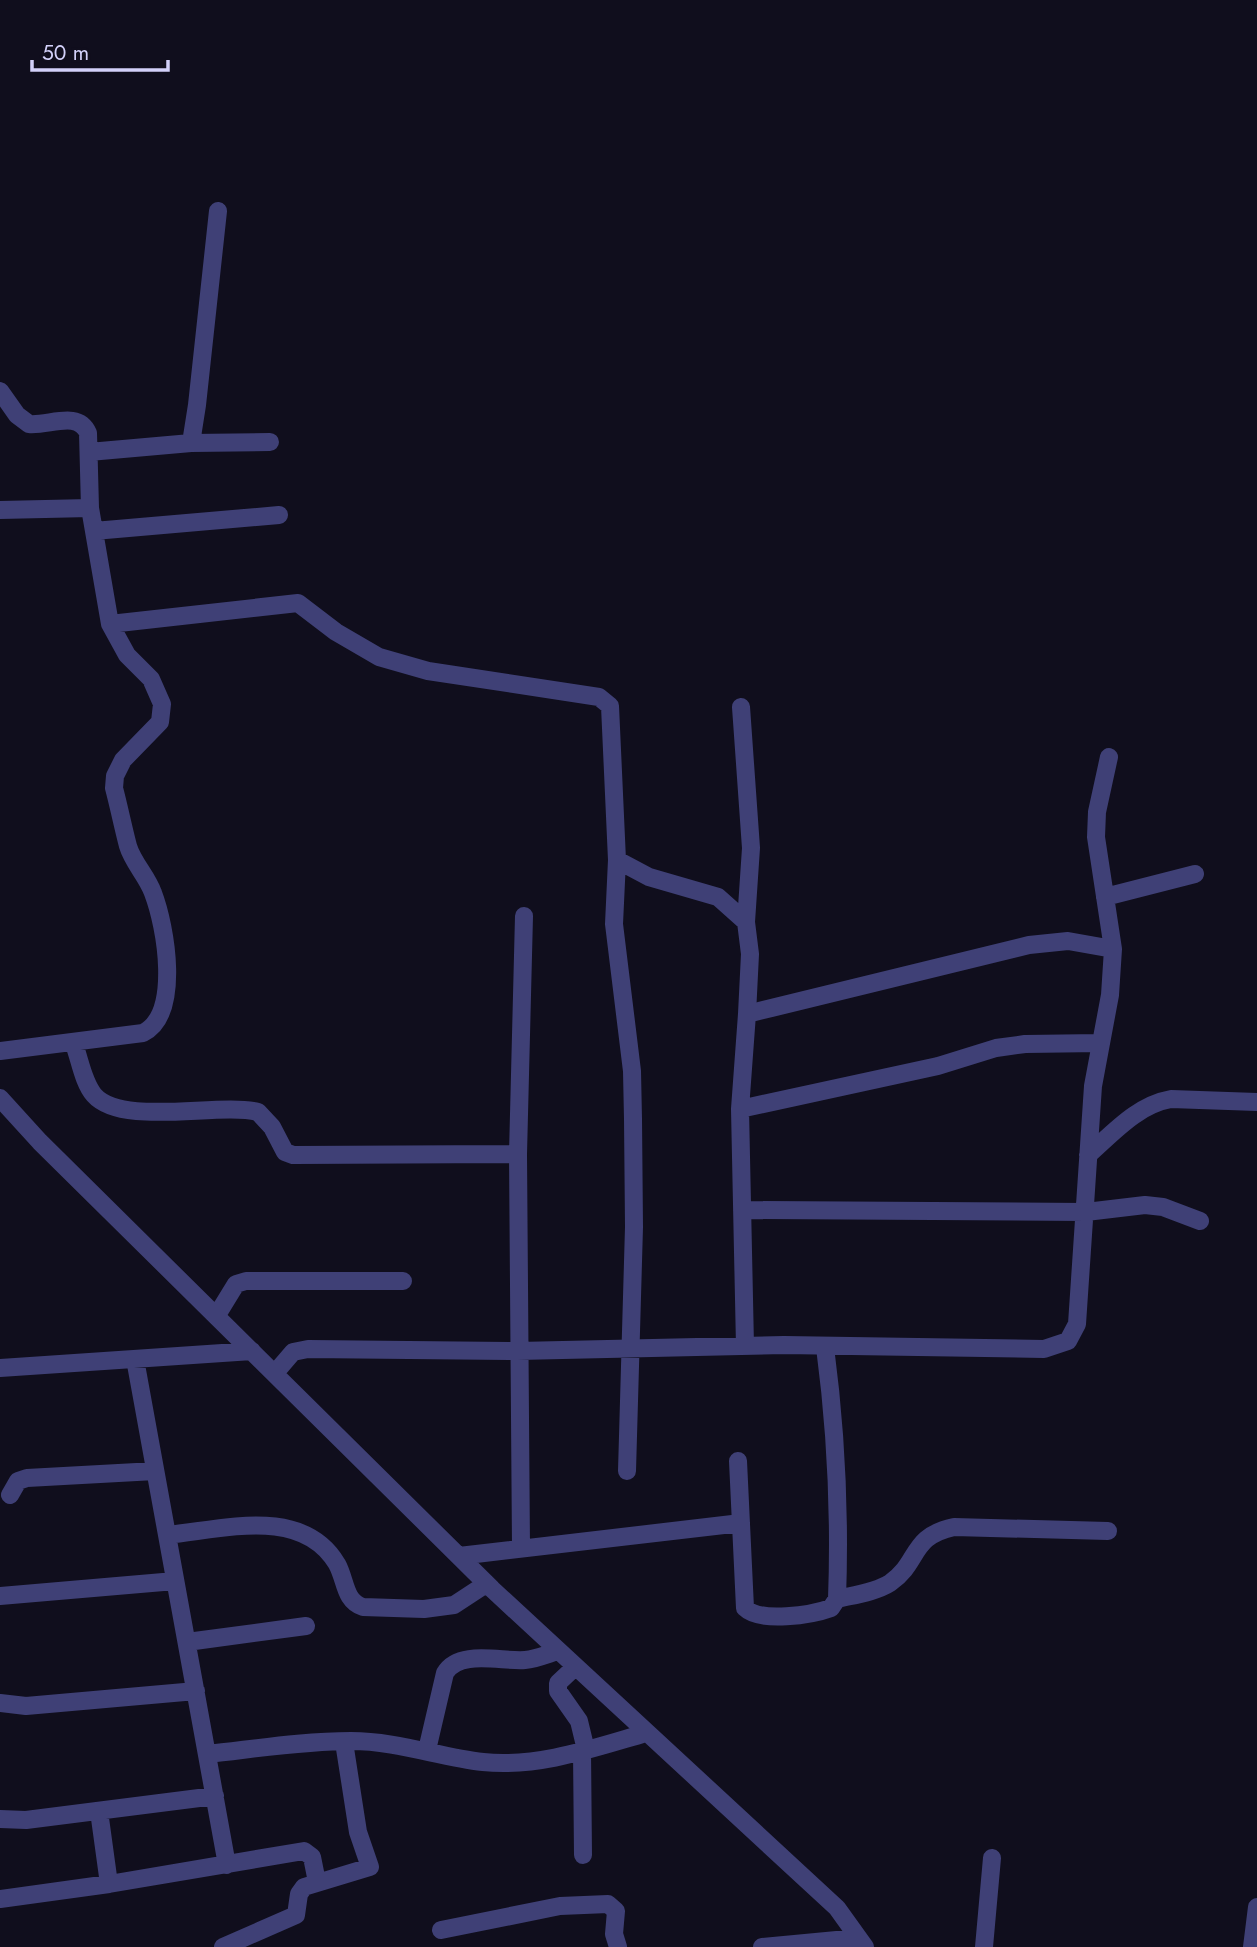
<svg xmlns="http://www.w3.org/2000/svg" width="1257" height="1947" font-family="Jost,sans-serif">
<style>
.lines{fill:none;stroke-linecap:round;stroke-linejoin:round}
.minor{stroke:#3f4076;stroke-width:18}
</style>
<rect width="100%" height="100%" fill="#100e1d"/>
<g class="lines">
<path class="minor" d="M 0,391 L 17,415 L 29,424 C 49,426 78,410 88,433 L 90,508 L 110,624 L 127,655 L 151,679 L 162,704 L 160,722 L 123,760 L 115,776 L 114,788 C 119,807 123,827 128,846 C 133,863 147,876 153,893 C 166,927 181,1014 143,1033 L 0,1051
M 191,443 L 270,442
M 89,452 L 191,443 L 197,405 L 218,211
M 0,510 L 90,508
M 94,531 L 279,515
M 110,624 L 298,603 L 336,632 L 379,657 L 428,671 L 599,697 L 610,706 L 617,860 L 614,924 L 632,1071 L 633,1119 L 634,1227 L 627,1471
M 741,707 L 751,848 L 746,922 L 750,954 L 747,1014 L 740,1109 L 745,1346
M 617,860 L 649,877 L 718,897 L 746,922
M 1105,897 L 1195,874
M 747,1014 L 1029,945 L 1068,941 L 1113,949
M 74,1044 C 80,1060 83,1082 94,1095 C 122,1127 219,1102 258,1112 L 272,1127 L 285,1152 L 293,1155 L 518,1154
M 0,1098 L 40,1142 L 492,1589 L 837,1908 L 865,1947
M 740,1109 L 938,1066 L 996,1048 L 1025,1044 L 1100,1043
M 1088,1155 C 1113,1133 1137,1105 1171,1099 L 1257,1102
M 742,1210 L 1086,1212 L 1145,1205 L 1163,1207 L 1200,1221
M 217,1315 L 236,1284 L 246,1281 L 403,1281
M 135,1359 L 227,1865
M 0,1368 L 252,1351
M 275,1373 L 293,1352 L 308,1349 L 518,1351 L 784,1345 L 1044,1349 L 1068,1341 L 1077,1324 L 1093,1086 L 1110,995 L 1113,949 L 1096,837 L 1097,812 L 1109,757
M 738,1461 L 745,1608 C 760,1623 812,1615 831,1608 L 837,1599 C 840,1516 836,1430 825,1347
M 10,1495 L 18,1481 L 27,1478 L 155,1471
M 167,1535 C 221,1530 302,1505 337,1564 C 346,1580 344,1601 363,1607 L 424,1609 L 454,1605 L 486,1584
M 521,1548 L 518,1154 L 524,916
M 459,1556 L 741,1523
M 0,1596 L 175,1581
M 837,1599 C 854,1595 876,1592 890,1583 C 921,1561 909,1537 954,1527 L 1108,1531
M 187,1642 L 306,1626
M 575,1667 L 558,1683 L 558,1691 L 579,1721 L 586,1750
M 0,1703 L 26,1706 L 196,1691
M 427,1750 L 445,1673 C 459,1649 502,1662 525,1660 C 536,1659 548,1654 558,1651
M 582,1751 L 583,1855
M 207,1754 C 254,1749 304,1741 351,1741 C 397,1741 439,1757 483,1762 C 538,1768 594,1748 646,1733
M 99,1811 L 109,1884
M 0,1819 L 26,1820 L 215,1796
M 0,1899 L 109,1884 L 304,1851 L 312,1857 L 317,1882
M 441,1930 L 560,1906 L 608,1904 L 616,1911 L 614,1934 L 618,1947
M 223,1947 L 296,1915 L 299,1894 L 304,1887 L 370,1867 L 358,1832 L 344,1742
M 762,1947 L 858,1938
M 984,1947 L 992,1858
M 1252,1947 L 1257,1907"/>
</g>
<path d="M32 60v10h136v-10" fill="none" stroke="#d2d0f9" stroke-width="3.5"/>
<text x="42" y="60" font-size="21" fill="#d2d0f9" stroke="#100e1d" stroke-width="5" paint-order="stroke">50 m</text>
</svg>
